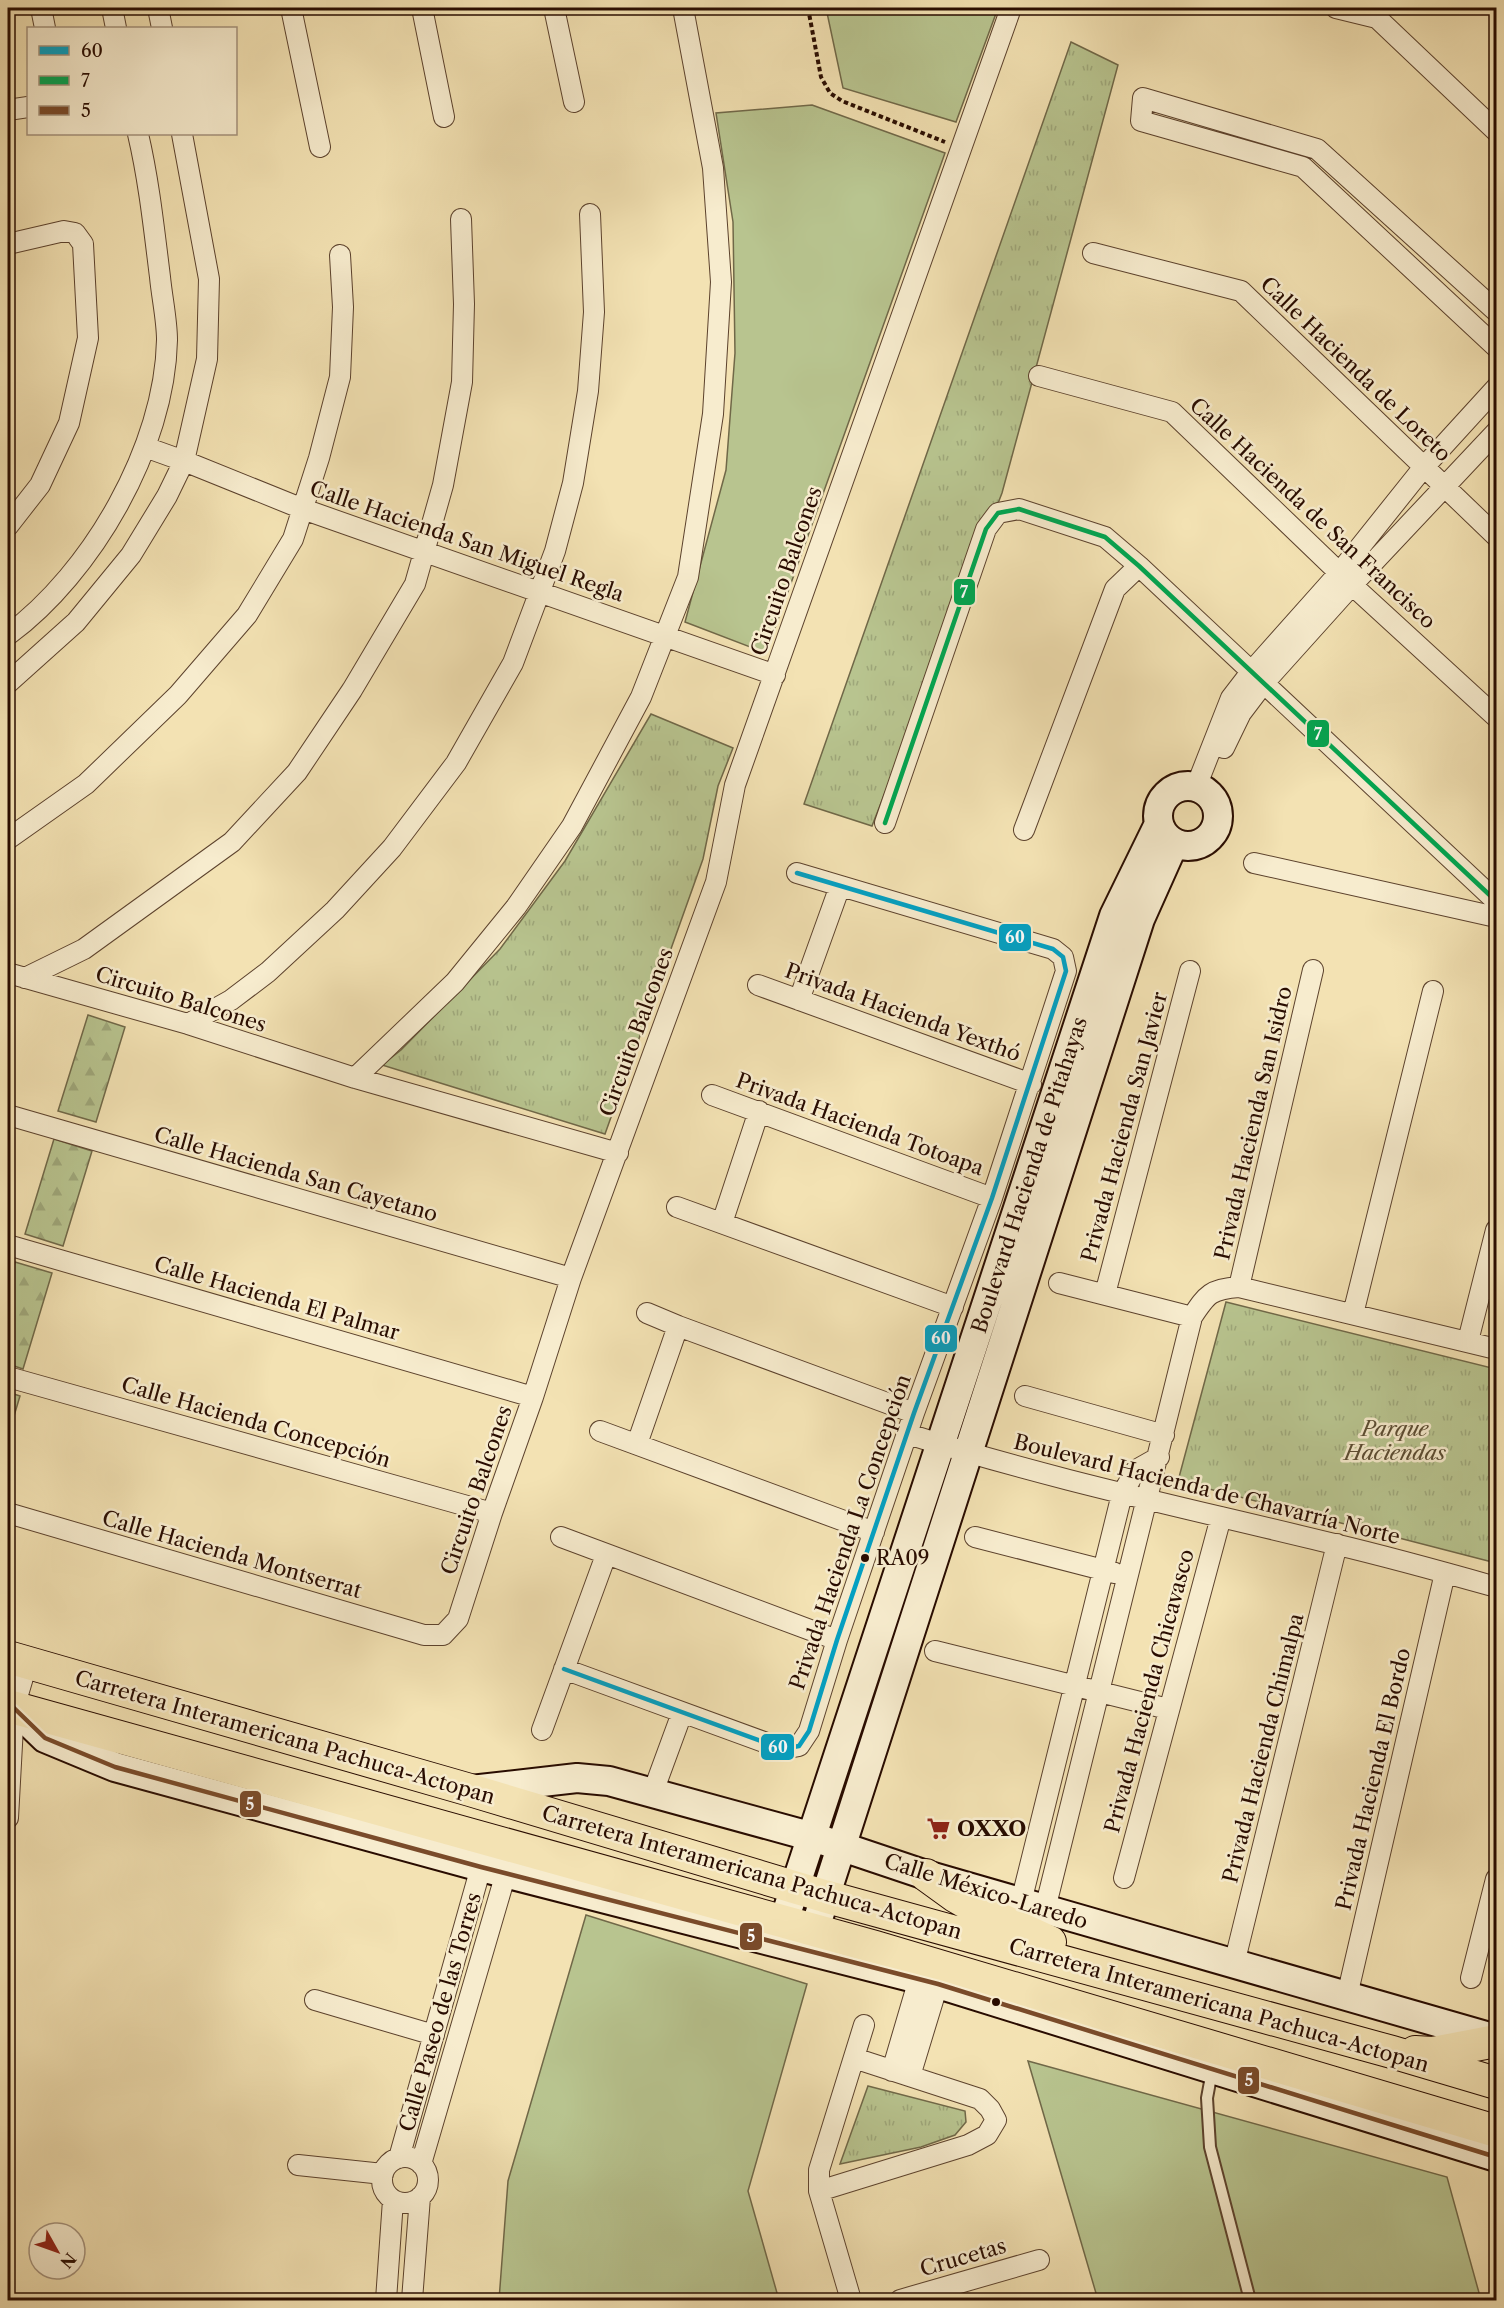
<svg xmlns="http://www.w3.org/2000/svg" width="1504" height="2308" font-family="'Libre Caslon Text',serif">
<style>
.grass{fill:#b8c48f;stroke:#706848;stroke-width:1.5}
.forest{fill:url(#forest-firs);stroke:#706848;stroke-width:1.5}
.park{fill:url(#park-tufts);stroke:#706848;stroke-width:1.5}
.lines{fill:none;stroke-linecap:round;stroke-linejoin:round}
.lane-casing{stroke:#5c422d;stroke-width:14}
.street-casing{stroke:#5c422d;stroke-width:22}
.secondary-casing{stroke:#290c00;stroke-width:32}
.primary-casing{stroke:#290c00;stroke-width:34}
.path{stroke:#290c00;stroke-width:4;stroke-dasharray:4.5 3;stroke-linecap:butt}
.lane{stroke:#f7ecce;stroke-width:10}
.street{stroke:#f7ecce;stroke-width:20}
.secondary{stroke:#f7ecce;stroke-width:28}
.primary{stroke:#f3e2b3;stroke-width:32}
.bus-1-casing{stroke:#f7ecce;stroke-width:9}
.bus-2-casing{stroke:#f7ecce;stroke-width:9}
.bus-3-casing{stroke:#f7ecce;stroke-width:9}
.bus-1{stroke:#02a1c4;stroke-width:4.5}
.bus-2{stroke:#00a651;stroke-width:4.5}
.bus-3{stroke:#7a4b2a;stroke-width:4.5}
.bus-dot{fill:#290c00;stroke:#f7ecce;stroke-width:2}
.labels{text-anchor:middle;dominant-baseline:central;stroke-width:5;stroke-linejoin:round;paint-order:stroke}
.bus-label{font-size:20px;fill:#290c00;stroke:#f7ecce;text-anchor:start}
.street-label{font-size:21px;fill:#290c00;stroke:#f7ecce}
.park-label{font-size:21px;font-style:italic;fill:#5b4c32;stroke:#f7ecce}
.poi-label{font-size:21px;font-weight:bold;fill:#290c00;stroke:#f7ecce;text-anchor:start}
.line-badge{stroke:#f7ecce;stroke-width:2}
.badge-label{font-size:16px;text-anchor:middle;font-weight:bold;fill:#fff}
</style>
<defs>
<pattern id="forest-firs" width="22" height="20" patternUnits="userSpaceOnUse" patternTransform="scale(1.5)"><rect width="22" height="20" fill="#b8c48f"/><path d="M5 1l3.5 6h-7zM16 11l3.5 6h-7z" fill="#9ea77a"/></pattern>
<pattern id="park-tufts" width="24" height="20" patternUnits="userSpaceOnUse" patternTransform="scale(1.5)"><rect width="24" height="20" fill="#b8c48f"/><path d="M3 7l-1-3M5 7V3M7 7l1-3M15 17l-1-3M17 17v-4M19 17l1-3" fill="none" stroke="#9ea77a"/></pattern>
</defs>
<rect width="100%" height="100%" fill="#f3e2b3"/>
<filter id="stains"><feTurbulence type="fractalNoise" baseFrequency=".00333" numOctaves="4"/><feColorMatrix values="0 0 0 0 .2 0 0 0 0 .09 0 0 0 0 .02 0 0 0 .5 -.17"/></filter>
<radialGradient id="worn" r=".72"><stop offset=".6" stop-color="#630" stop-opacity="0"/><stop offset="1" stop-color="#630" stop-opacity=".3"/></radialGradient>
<path class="grass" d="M 826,8 L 998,8 L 956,122 L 843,88 Z
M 812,105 L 945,153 L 766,653 L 685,622 L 726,470 L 735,353 L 733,222 L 716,113 Z
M 586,1915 L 807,1984 L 748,2191 L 779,2300 L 499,2300 L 508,2181 Z
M 1028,2061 L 1447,2177 L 1481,2300 L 1098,2300 Z"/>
<path class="forest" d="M 88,1015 L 125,1027 L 96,1122 L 58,1111 Z
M 54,1139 L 92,1151 L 63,1246 L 25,1234 Z
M 15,1262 L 52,1273 L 23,1369 L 8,1364 L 8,1286 Z
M 8,1392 L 20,1396 L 8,1436 Z"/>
<path class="park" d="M 1071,42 L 1118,65 L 1002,493 L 872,826 L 804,804 Z
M 651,714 L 733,748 L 718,786 L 703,859 L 605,1134 L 382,1065 L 401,1050 L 500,949 L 565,861 Z
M 1226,1302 L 1496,1369 L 1496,1563 L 1178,1481 Z
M 868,2086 L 965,2111 L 966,2122 L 955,2135 L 921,2147 L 840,2164 Z"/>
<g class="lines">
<defs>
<path id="lane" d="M 1212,2071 L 1207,2098 L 1210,2147 L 1250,2300"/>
<path id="street" d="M 41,8 L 45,28
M 112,8 L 116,28
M 158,8 L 162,28
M 291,8 L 320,147
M 422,8 L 444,117
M 554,8 L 574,102
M 1336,8 L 1377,18 L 1496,131
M 8,110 L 28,107
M 8,244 L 64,231 L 75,233 L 83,244 L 88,338 L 69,423 L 40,485 L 8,526
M 1093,253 L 1241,291 L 1496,536
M 1496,311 L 1317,149 L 1143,98 L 1141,121 L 1303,167 L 1496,347
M 1039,376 L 1172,412 L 1352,585 L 1496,717
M 145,447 L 184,461 L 303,509 L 775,675
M 8,635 C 92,573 165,447 167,340 C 167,320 162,298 160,277 C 154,229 149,181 138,134
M 8,683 L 76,622 L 131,555 L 167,496 L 184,461 L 207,359 L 209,279 L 182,134
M 1224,748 L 1241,713 L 1263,684 L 1352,585 L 1496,432
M 1196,787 L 1231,698 L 1251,672 L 1340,572 L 1423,468 L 1496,388
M 885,823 L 986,529 L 998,513 L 1019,509 L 1105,537 L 1139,566 L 1496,901
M 1024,830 L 1115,589 L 1139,566
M 8,839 L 86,784 L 178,695 L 247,615 L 293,539 L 319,458 L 340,377 L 343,307 L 340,255
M 1254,863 L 1496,917
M 8,973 L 188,1024 L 355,1078 L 618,1153
M 25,978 L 84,949 L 232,842 L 297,772 L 352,690 L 415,584 L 443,485 L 462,382 L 464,304 L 461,219
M 758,985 L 1031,1084
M 799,1000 L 840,886
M 188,1024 L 231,1000 L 268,972 L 335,910 L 392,848 L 456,763 L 513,663 L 555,551 L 573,483 L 588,391 L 594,312 L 590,214
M 355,1078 L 455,982 L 516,907 L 572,826 L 641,697 L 688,577 L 713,414 L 721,282 L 713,168 L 683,8
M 712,1095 L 992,1198
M 8,1115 L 571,1278
M 677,1207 L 953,1307
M 722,1223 L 759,1111
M 8,1245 L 533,1397
M 1059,1283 L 1192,1317
M 1239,1287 L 1313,970
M 1105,1294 L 1190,971
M 647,1313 L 678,1326 L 914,1413
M 1353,1314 L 1433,991
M 1468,1341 L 1496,1230
M 8,1377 L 492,1513
M 1025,1396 L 1164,1435
M 600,1431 L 874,1532
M 908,1434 C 1048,1479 1191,1509 1334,1544 C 1389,1557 1443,1572 1496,1587
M 637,1444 L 678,1326
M 8,1513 L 424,1635 L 443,1635 L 458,1619 L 492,1513 L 533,1397 L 571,1278 L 716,882 L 735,785 L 1011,8
M 561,1537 L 837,1640
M 975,1537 L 1115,1573
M 935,1651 L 1168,1709
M 564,1669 L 783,1749 L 799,1746 L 809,1731 L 837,1640 L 914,1413 L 992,1198 L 1066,971 L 1063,957 L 1053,949 L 797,873
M 542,1730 L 606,1555
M 653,1792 L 682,1713
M 8,1818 L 14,1708 L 27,1664
M 1124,1878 L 1221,1517
M 1021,1902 L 1122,1494 L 1136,1470 L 1159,1457
M 1045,1909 L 1192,1317 C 1207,1294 1211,1289 1239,1287 L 1496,1349
M 1234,1964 L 1337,1544
M 1471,1978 L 1496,1879
M 1347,1996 L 1445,1573
M 315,2000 L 434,2035
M 892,2071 L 919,1979
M 910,2076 L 938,1984
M382 2180a23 23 0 1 1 46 0a23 23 0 1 1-46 0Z
M 399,2158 L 481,1867
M 421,2164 L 506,1873
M 298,2165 L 383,2174
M 819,2191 L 968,2145 L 987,2135 L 996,2120 L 990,2109 L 980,2099 L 854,2058
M 386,2300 L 393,2200
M 412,2300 L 420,2197
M 851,2300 L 819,2191 L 819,2170 L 864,2025
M 900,2300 L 1039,2260"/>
<path id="secondary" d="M1158 816a30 30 0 1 1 60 0a30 30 0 1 1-60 0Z
M 14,1708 L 45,1738 L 115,1767 L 481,1867 L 938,1984 L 1496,2157
M 471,1790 L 577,1778 L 609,1781 L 813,1837 L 926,1875 L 1496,2039
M 777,1942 L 1114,916 L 1159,824
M 808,1950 L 1140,919 L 1174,843"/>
<path id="primary" d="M 8,1657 L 470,1790 L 824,1896 L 1392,2052 L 1496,2083
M 8,1706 L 875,1947 L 1496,2131
M 926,1875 L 955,1896 L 976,1908 L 1050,1942
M 1415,2052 L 1433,2053 L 1496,2041"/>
</defs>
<use href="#lane" class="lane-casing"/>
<use href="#street" class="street-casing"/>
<use href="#secondary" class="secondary-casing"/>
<use href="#primary" class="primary-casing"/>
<path class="path" d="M 808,8 L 821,77 L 830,93 L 842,101 L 945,142"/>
<use href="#lane" class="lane"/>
<use href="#street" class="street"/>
<use href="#secondary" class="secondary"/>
<use href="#primary" class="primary"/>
<defs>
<path id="bus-1" d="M 564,1669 L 783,1749 L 799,1746 L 809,1731 L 837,1640 L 914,1413 L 992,1198 L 1066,971 L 1063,957 L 1053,949 L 797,873"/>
<path id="bus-2" d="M 885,823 L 986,529 L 998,513 L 1019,509 L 1105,537 L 1139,566 L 1496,901"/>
<path id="bus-3" d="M 14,1708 L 45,1738 L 115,1767 L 481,1867 L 938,1984 L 1496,2157"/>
</defs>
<use href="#bus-1" class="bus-1-casing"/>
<use href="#bus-2" class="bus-2-casing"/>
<use href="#bus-3" class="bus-3-casing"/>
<use href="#bus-1" class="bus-1"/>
<use href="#bus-2" class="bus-2"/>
<use href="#bus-3" class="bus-3"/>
</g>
<defs>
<symbol id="supermarket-bare" viewBox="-9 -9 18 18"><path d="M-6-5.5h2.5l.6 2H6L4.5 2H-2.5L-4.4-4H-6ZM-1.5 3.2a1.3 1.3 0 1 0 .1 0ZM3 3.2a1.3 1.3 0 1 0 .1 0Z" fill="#8f2418" stroke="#f7ecce" stroke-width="2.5" paint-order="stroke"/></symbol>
</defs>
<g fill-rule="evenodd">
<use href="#supermarket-bare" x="922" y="1812" width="33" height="33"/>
</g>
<g class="bus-dot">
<circle cx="865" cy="1558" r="5"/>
<circle cx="996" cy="2002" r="5"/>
</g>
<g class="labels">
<g class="bus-label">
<text x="876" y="1558">RA09</text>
</g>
<g class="street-label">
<text transform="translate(1356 369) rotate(44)">Calle Hacienda de Loreto</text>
<text transform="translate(1313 513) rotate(43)">Calle Hacienda de San Francisco</text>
<text transform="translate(467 541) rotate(19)">Calle Hacienda San Miguel Regla</text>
<text transform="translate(786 571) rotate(-71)">Circuito Balcones</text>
<text transform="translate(181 999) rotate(17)">Circuito Balcones</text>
<text transform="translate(903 1012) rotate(20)">Privada Hacienda Yexthó</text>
<text transform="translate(636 1032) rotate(-70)">Circuito Balcones</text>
<text transform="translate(1253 1123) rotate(-77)">Privada Hacienda San Isidro</text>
<text transform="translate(860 1124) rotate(20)">Privada Hacienda Totoapa</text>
<text transform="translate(1124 1127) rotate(-75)">Privada Hacienda San Javier</text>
<text transform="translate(296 1174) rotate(16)">Calle Hacienda San Cayetano</text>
<text transform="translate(1029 1175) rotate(-72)">Boulevard Hacienda de Pitahayas</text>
<text transform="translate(277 1298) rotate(16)">Calle Hacienda El Palmar</text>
<text transform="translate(256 1422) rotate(16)">Calle Hacienda Concepción</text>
<text transform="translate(1207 1489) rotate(14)">Boulevard Hacienda de Chavarría Norte</text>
<text transform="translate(476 1490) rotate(-71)">Circuito Balcones</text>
<text transform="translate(850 1532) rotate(-71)">Privada Hacienda La Concepción</text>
<text transform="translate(232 1554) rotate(16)">Calle Hacienda Montserrat</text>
<text transform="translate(1149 1691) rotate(-75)">Privada Hacienda Chicavasco</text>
<text transform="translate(285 1737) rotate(16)">Carretera Interamericana Pachuca-Actopan</text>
<text transform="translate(1263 1748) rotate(-76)">Privada Hacienda Chimalpa</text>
<text transform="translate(1373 1779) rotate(-77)">Privada Hacienda El Bordo</text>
<text transform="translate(752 1872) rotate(16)">Carretera Interamericana Pachuca-Actopan</text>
<text transform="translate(986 1891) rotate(17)">Calle México-Laredo</text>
<text transform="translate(1219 2005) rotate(16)">Carretera Interamericana Pachuca-Actopan</text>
<text transform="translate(440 2012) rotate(-74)">Calle Paseo de las Torres</text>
<text transform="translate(963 2257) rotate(-16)">Crucetas</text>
</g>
<g class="park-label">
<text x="1395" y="1428">Parque<tspan x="1395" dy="24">Haciendas</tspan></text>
</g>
<g class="poi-label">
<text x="957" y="1828">OXXO</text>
</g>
</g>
<g class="line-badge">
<rect x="953" y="578" width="23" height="28" rx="6" fill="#00a651"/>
<rect x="1306" y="719" width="24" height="29" rx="6" fill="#00a651"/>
<rect x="998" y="923" width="34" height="29" rx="6" fill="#02a1c4"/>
<rect x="924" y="1324" width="34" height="29" rx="6" fill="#02a1c4"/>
<rect x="760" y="1733" width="35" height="28" rx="6" fill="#02a1c4"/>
<rect x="239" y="1790" width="23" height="28" rx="6" fill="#7a4b2a"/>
<rect x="739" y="1922" width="24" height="29" rx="6" fill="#7a4b2a"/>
<rect x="1237" y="2066" width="23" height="29" rx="6" fill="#7a4b2a"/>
</g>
<g class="badge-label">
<text x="964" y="598">7</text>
<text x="1318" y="740">7</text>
<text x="1015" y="943">60</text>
<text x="941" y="1344">60</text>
<text x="778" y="1753">60</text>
<text x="250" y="1810">5</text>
<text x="751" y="1942">5</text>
<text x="1249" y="2086">5</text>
</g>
<rect width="1504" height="2308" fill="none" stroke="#f3e2b3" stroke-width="30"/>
<rect x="9" y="9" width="1486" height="2290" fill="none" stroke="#290c00" stroke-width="3"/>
<rect x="15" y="15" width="1474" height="2278" fill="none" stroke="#290c00" stroke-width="1.5"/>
<rect x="27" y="27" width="210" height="108" fill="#f7ecce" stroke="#a5927c" stroke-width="1.5"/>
<rect x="39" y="46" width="30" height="9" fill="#02a1c4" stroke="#a5927c" stroke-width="1.5"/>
<text x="81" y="57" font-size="18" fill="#290c00">60</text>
<rect x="39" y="76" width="30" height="9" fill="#00a651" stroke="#a5927c" stroke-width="1.5"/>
<text x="81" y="87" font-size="18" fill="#290c00">7</text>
<rect x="39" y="106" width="30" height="9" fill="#7a4b2a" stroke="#a5927c" stroke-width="1.5"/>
<text x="81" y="117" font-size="18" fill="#290c00">5</text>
<g transform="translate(57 2251) rotate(130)"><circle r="28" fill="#f7ecce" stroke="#a5927c" stroke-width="1.5"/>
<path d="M0-4.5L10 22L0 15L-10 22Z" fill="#8f2418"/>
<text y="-9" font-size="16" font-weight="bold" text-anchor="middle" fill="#290c00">N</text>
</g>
<rect width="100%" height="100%" filter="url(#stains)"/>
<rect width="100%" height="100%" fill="url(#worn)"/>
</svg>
